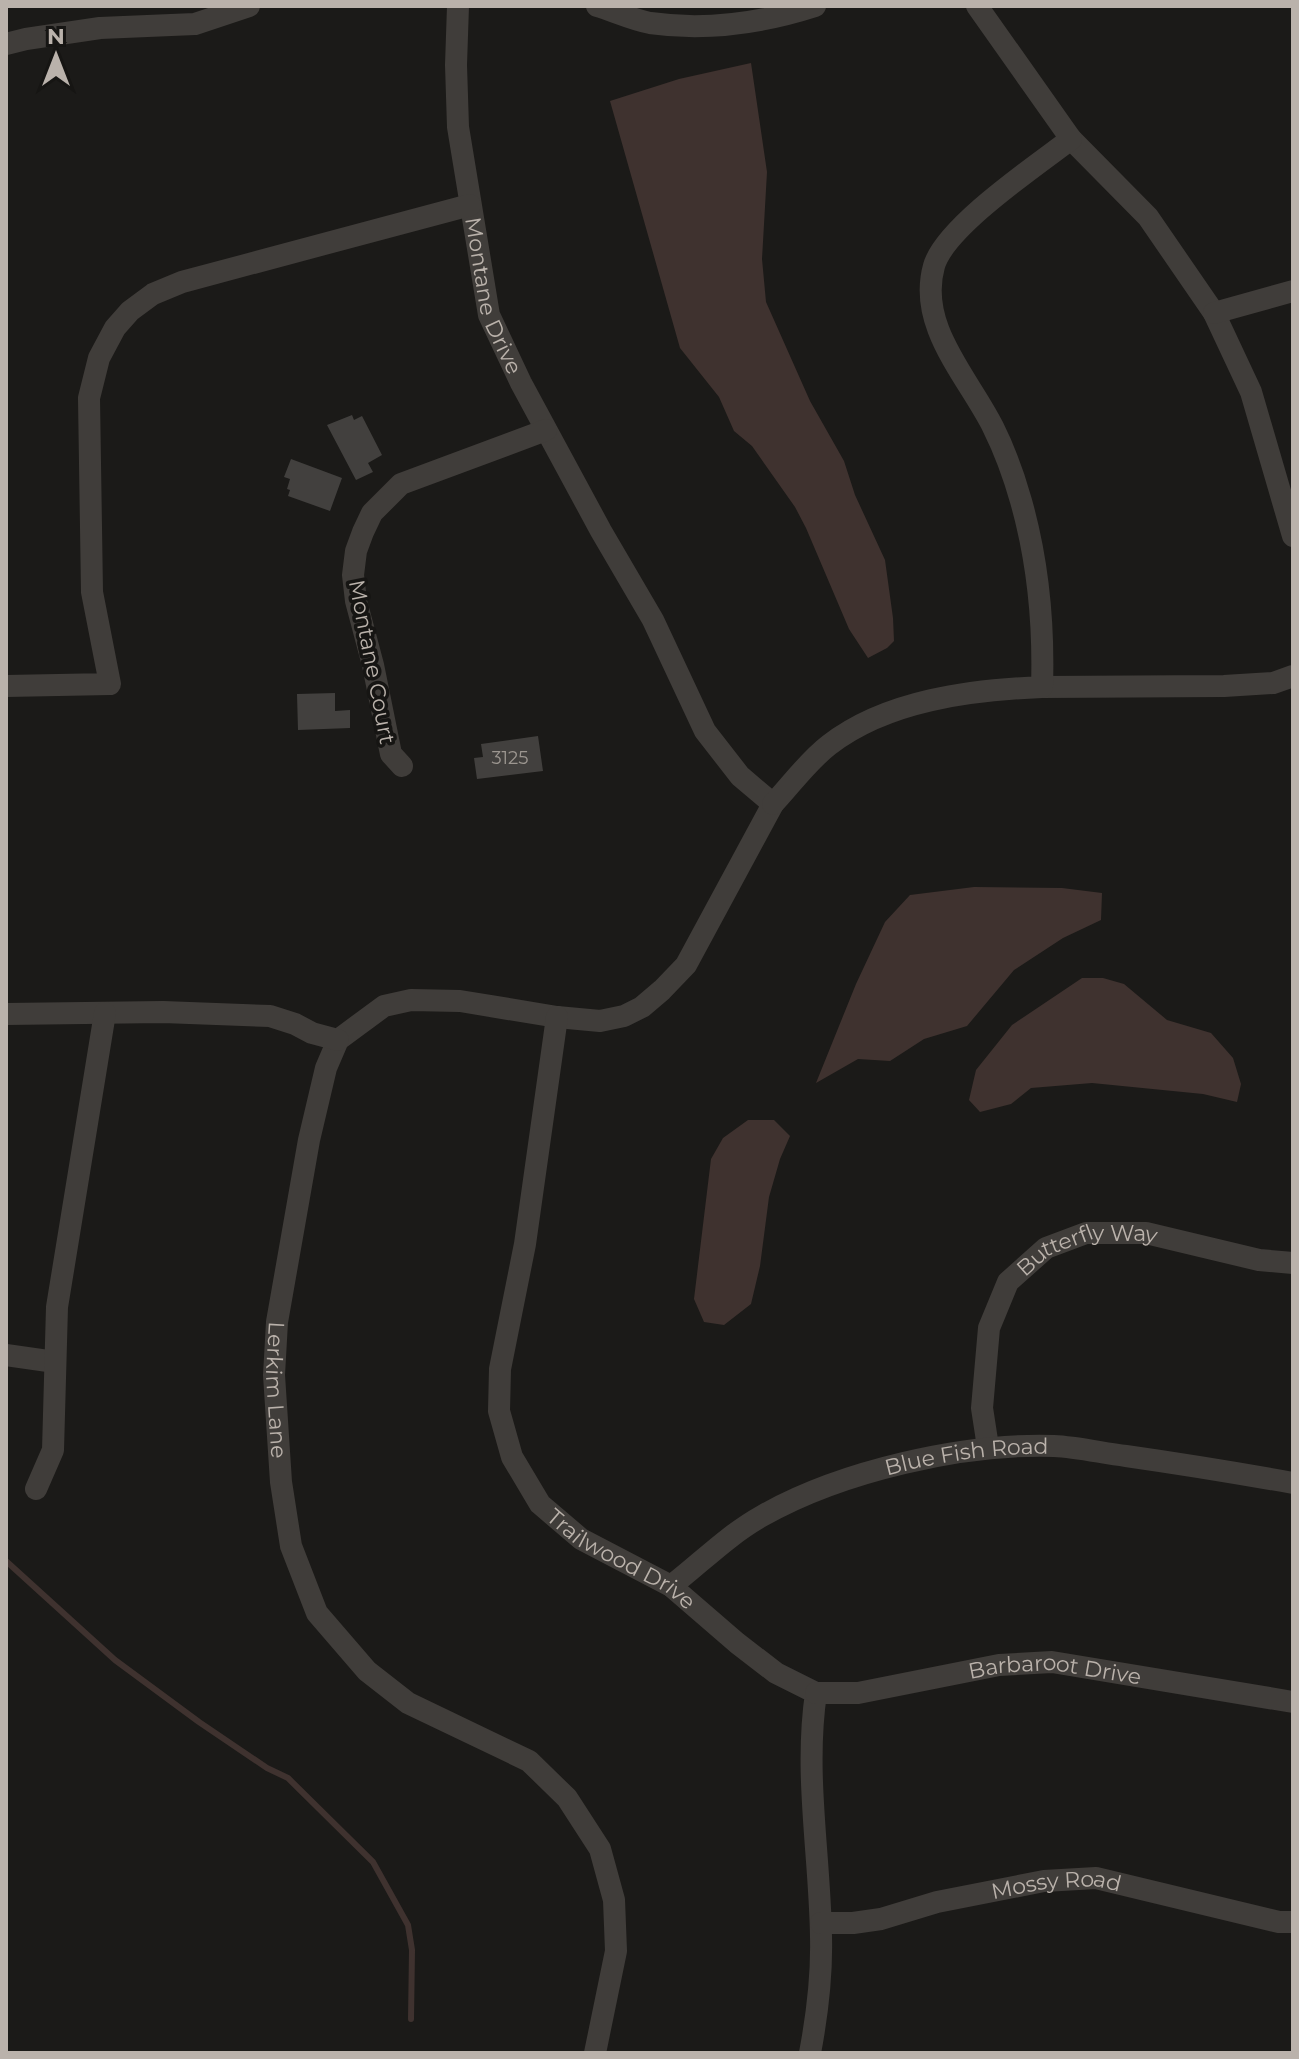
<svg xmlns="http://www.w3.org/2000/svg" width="1299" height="2059" font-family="Montserrat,sans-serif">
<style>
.water{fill:#3f322f}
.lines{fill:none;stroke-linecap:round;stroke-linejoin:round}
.stream{stroke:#3f322f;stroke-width:6}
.building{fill:#42403e}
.street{stroke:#403d3a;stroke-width:22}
.labels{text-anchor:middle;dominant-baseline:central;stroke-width:7;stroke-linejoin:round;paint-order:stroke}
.number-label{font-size:18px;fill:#9c9690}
.street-label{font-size:22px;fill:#bab2ab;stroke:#161513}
</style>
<rect width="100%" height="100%" fill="#1b1a18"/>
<path class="water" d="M 751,63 L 767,172 L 762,259 L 766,302 L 810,401 L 844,461 L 855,495 L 885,560 L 893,618 L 894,641 L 887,648 L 868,658 L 849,629 L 806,528 L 795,507 L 752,446 L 734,431 L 719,397 L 680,348 L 610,101 L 679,79 Z
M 974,887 L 1062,888 L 1102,893 L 1101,920 L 1063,938 L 1014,970 L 967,1026 L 924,1039 L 890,1061 L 858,1059 L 816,1083 L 856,984 L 885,922 L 910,895 Z
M 1082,978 L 1103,978 L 1124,984 L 1167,1020 L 1211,1033 L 1233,1058 L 1241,1084 L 1237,1102 L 1203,1094 L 1092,1083 L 1031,1088 L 1011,1104 L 980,1112 L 969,1100 L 976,1070 L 1012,1025 Z
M 748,1120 L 774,1120 L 790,1136 L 780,1159 L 769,1197 L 760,1266 L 751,1304 L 724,1325 L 704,1322 L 694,1299 L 711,1159 L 723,1138 Z"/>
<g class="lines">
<path class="stream" d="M 6,1561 L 115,1660 L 199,1722 L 267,1768 L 288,1778 L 373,1862 L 408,1925 L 412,1950 L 411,2019"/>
</g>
<path class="building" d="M 352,415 L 354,420 L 362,416 L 382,455 L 368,463 L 373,472 L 356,480 L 327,425 Z
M 291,459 L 342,478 L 330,511 L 288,496 L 290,490 L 287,489 L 290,479 L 284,477 Z
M 335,693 L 335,711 L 350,710 L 350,728 L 298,730 L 297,694 Z
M 538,736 L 543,771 L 477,779 L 474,758 L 483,757 L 481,744 Z"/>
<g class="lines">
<g class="street">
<path id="s1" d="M 458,6 L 456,65 L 458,127 L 489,315 L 521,383 L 601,531 L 653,620 L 705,731 L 740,776 L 773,804 L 686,965 L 662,990 L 642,1007 L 624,1016 L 600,1021 L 557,1017 L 460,1001 L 411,1000 L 384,1006 L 338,1040 L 326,1068 L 309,1140 L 277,1322 L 274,1375 L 281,1482 L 291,1546 L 317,1613 L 367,1671 L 408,1703 L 529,1761 L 567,1798 L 600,1849 L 614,1900 L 616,1951 L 595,2053"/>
<path d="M 597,6 C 614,11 633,20 650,23 C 706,31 762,23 815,6"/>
<path d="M 6,44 L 26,39 L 100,28 L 195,24 L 249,6"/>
<path d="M 1071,139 L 1148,217 L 1214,313 L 1251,392 L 1293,536"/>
<path d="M 1214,313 L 1293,291"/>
<path d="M 6,686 L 110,684 L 92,592 L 89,398 L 99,358 L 115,328 L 130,311 L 153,294 L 182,282 L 470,205"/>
<path d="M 1042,687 L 1224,686 L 1273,683 L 1293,676"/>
<path d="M 402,766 L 391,754 L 373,665 L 356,601 L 353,575 L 356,551 L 363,532 L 372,513 L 401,484 L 546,430"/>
<path d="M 773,804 C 791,785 808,761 829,745 C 887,700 971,690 1042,687 C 1044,624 1038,561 1021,501 C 1014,476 1004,449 993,427 C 968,377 917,326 934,266 C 945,227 1037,165 1071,139 L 977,6"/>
<path d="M 6,1014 L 163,1012 L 270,1016 L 295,1024 L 312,1033 L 338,1040"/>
<path id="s2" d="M 557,1017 L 525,1244 L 500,1369 L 499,1411 L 512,1457 L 540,1504 L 581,1539 L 671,1586 L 737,1643 L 776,1673 L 816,1693 C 804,1774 820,1856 821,1937 C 822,1976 817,2016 810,2053"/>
<path d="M 6,1355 L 55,1362"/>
<path id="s3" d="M 988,1447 L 982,1408 L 989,1328 L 1008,1282 L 1046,1248 L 1086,1233 L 1146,1233 L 1259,1260 L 1293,1263"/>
<path d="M 36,1489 L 53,1450 L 57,1307 L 105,1013"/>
<path id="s4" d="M 671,1586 C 702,1562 728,1535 762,1516 C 841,1471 964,1443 1054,1446 C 1077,1447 1102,1453 1126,1456 C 1182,1464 1237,1473 1293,1483"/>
<path id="s5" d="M 816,1693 L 858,1693 L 999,1665 L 1052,1662 L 1293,1702"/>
<path id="s6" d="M 821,1923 L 853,1923 L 881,1919 L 937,1902 L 1044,1881 L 1096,1878 L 1279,1922 L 1293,1922"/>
</g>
</g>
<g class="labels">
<g class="number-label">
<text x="510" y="758">3125</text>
</g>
<g class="street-label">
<text stroke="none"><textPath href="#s1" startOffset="294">Montane Drive</textPath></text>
<text transform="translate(372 662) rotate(79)">Montane Court</text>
<text stroke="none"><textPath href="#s3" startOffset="260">Butterfly Way</textPath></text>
<text stroke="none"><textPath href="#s1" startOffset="1802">Lerkim Lane</textPath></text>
<text stroke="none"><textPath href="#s4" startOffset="330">Blue Fish Road</textPath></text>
<text stroke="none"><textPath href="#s2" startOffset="600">Trailwood Drive</textPath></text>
<text stroke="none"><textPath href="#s5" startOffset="242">Barbaroot Drive</textPath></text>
<text stroke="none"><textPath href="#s6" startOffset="240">Mossy Road</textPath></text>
</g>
</g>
<rect width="1299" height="2059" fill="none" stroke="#bab2ab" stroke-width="16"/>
<g transform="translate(56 56)" stroke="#161513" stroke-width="6" paint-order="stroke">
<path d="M0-6L14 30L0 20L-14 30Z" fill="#bab2ab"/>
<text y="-12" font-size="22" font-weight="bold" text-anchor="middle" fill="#bab2ab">N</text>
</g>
</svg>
